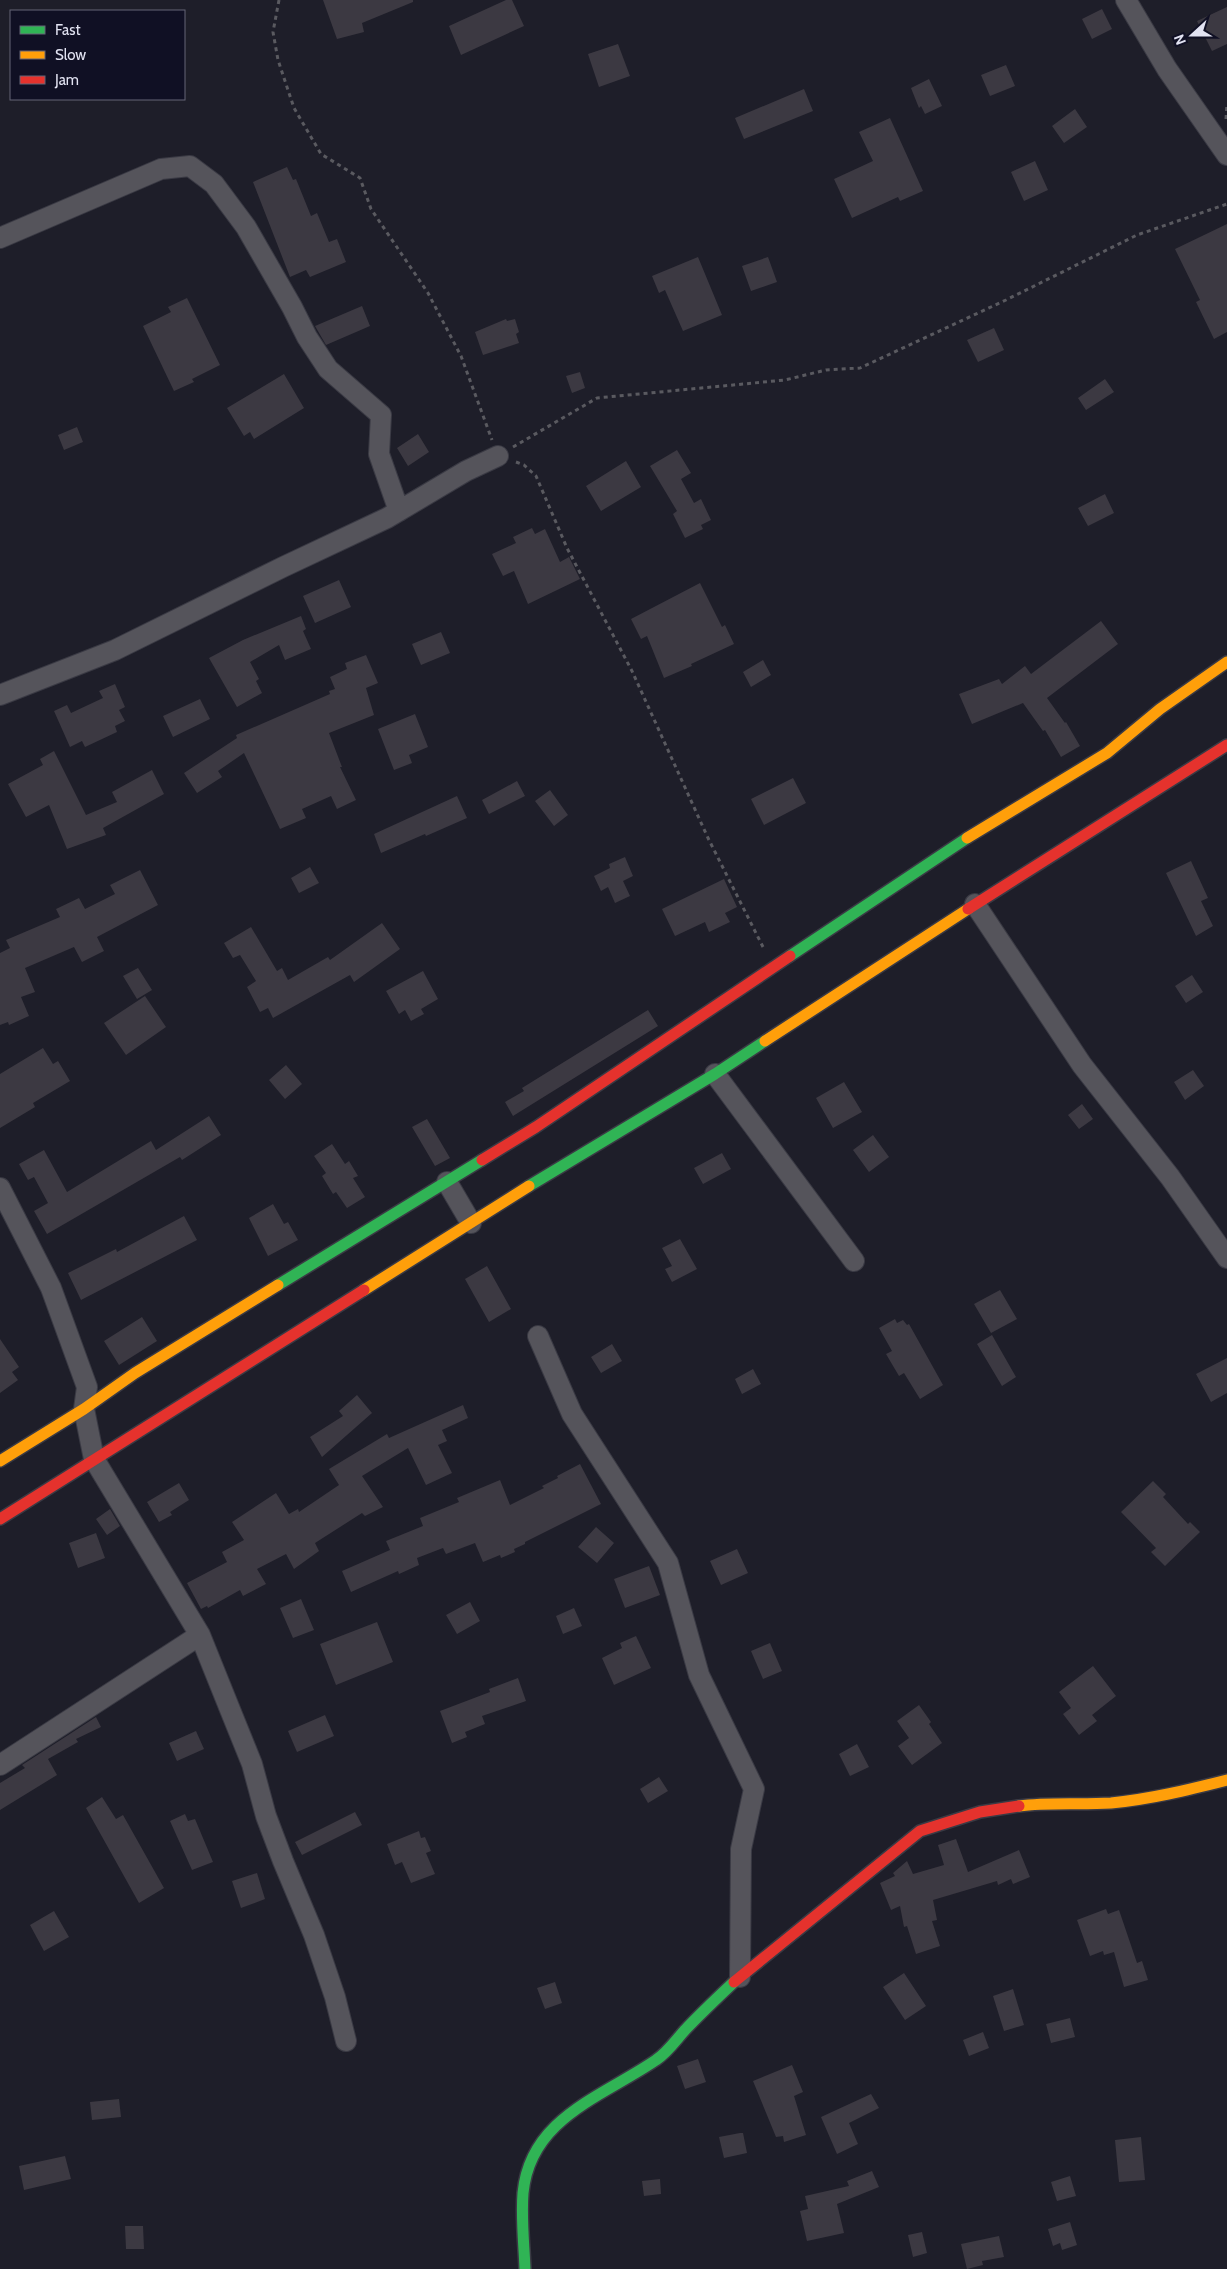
<svg xmlns="http://www.w3.org/2000/svg" width="1227" height="2269" font-family="Cabin,sans-serif">
<style>
.building{fill:#3c3942}
.lines{fill:none;stroke-linecap:round;stroke-linejoin:round}
.street-casing{stroke:#3a3a44;stroke-width:22}
.fast-casing{stroke:#3a3a44;stroke-width:14}
.slow-casing{stroke:#3a3a44;stroke-width:14}
.jam-casing{stroke:#3a3a44;stroke-width:14}
.path{stroke:#5a5a60;stroke-width:3;stroke-dasharray:4 4;stroke-linecap:butt}
.street{stroke:#55545b;stroke-width:20}
.fast{stroke:#30b455;stroke-width:11}
.slow{stroke:#ff9f0a;stroke-width:11}
.jam{stroke:#e5322d;stroke-width:11}
</style>
<rect width="100%" height="100%" fill="#1e1e29"/>
<path class="building" d="M 323,0 L 413,0 L 413,2 L 362,23 L 364,32 L 337,39 Z
M 506,0 L 512,0 L 524,26 L 461,55 L 449,26 Z
M 1227,7 L 1227,44 L 1212,51 L 1197,21 Z
M 1102,9 L 1112,29 L 1092,39 L 1082,19 Z
M 618,44 L 630,76 L 599,87 L 588,54 Z
M 1006,65 L 1015,86 L 990,96 L 981,75 Z
M 929,79 L 942,106 L 925,114 L 921,106 L 919,108 L 911,88 Z
M 804,89 L 813,111 L 744,139 L 735,118 Z
M 1075,109 L 1087,127 L 1064,143 L 1052,126 Z
M 890,118 L 923,191 L 900,201 L 898,197 L 852,218 L 834,179 L 873,161 L 859,132 Z
M 1035,161 L 1048,190 L 1024,201 L 1011,172 Z
M 287,167 L 293,180 L 296,179 L 311,216 L 317,213 L 329,242 L 337,239 L 346,262 L 310,277 L 306,270 L 290,277 L 253,182 Z
M 1227,224 L 1227,332 L 1214,339 L 1196,302 L 1200,300 L 1175,249 Z
M 698,257 L 722,315 L 683,331 L 665,290 L 659,293 L 652,276 Z
M 768,257 L 777,282 L 751,291 L 742,266 Z
M 187,298 L 220,365 L 192,379 L 194,382 L 174,391 L 143,326 L 171,312 L 168,307 Z
M 362,306 L 370,326 L 326,345 L 315,326 Z
M 506,319 L 507,321 L 515,319 L 519,332 L 516,334 L 519,343 L 483,355 L 475,332 Z
M 994,328 L 1004,350 L 978,362 L 967,340 Z
M 580,372 L 585,388 L 572,393 L 566,376 Z
M 284,374 L 304,408 L 254,439 L 250,432 L 244,436 L 227,408 Z
M 1105,379 L 1114,392 L 1086,410 L 1078,398 Z
M 77,427 L 83,442 L 64,450 L 58,435 Z
M 418,434 L 429,452 L 408,466 L 397,448 Z
M 677,450 L 691,473 L 681,479 L 694,503 L 701,499 L 711,520 L 701,525 L 703,529 L 685,538 L 673,514 L 677,511 L 650,466 Z
M 626,461 L 641,487 L 601,511 L 586,486 Z
M 1105,494 L 1114,513 L 1088,526 L 1078,508 Z
M 532,528 L 535,534 L 545,529 L 560,562 L 569,557 L 580,579 L 528,604 L 514,571 L 503,576 L 492,554 L 516,543 L 513,537 Z
M 339,580 L 351,607 L 315,623 L 303,596 Z
M 700,583 L 722,627 L 725,625 L 734,644 L 691,664 L 692,666 L 664,678 L 647,636 L 641,639 L 631,619 Z
M 301,616 L 306,629 L 303,631 L 311,649 L 285,660 L 279,645 L 250,662 L 259,679 L 256,681 L 262,693 L 237,707 L 209,658 L 243,640 Z
M 1101,621 L 1118,644 L 1047,698 L 1065,723 L 1066,722 L 1080,746 L 1061,757 L 1045,730 L 1043,731 L 1023,703 L 972,724 L 959,694 L 999,679 L 1002,684 L 1025,666 L 1031,674 Z
M 441,632 L 450,653 L 421,665 L 412,644 Z
M 366,655 L 378,683 L 366,688 L 374,715 L 329,733 L 342,767 L 340,767 L 356,800 L 337,809 L 331,796 L 302,809 L 306,818 L 280,829 L 244,753 L 218,771 L 222,777 L 197,793 L 184,773 L 237,738 L 236,735 L 330,694 L 329,691 L 335,689 L 330,677 L 347,669 L 345,663 Z
M 763,660 L 771,675 L 751,687 L 743,672 Z
M 115,684 L 125,707 L 119,710 L 125,721 L 115,726 L 117,732 L 85,747 L 82,741 L 70,747 L 54,711 L 67,705 L 71,713 L 103,698 L 99,691 Z
M 200,699 L 210,719 L 173,737 L 163,716 Z
M 415,714 L 428,747 L 409,755 L 412,763 L 394,770 L 378,729 Z
M 54,751 L 86,815 L 117,802 L 112,792 L 152,770 L 164,794 L 103,828 L 106,835 L 67,849 L 49,805 L 26,817 L 8,784 L 43,765 L 40,759 Z
M 793,778 L 806,803 L 764,825 L 751,799 Z
M 517,781 L 525,796 L 489,814 L 482,800 Z
M 550,790 L 568,815 L 554,826 L 535,801 Z
M 457,796 L 467,818 L 426,836 L 425,834 L 381,853 L 374,834 Z
M 625,857 L 633,876 L 623,881 L 630,896 L 615,903 L 608,887 L 601,891 L 594,876 L 610,868 L 609,864 Z
M 1191,861 L 1208,898 L 1201,901 L 1213,926 L 1196,936 L 1166,873 Z
M 310,867 L 319,883 L 299,893 L 291,878 Z
M 140,870 L 158,905 L 97,937 L 104,951 L 82,962 L 74,947 L 25,968 L 35,992 L 21,997 L 29,1016 L 9,1025 L 8,1022 L 0,1025 L 0,953 L 10,948 L 6,940 L 60,917 L 56,909 L 79,898 L 85,909 L 115,894 L 110,885 Z
M 724,879 L 737,907 L 725,913 L 730,922 L 709,932 L 705,922 L 675,936 L 662,909 Z
M 382,923 L 400,949 L 354,982 L 350,975 L 273,1018 L 268,1008 L 260,1012 L 247,987 L 256,981 L 240,955 L 233,958 L 224,943 L 251,927 L 277,971 L 282,968 L 288,980 L 328,957 L 330,960 Z
M 138,968 L 152,990 L 137,999 L 123,976 Z
M 423,971 L 438,999 L 421,1009 L 424,1014 L 411,1021 L 405,1010 L 399,1014 L 386,991 Z
M 1192,975 L 1203,992 L 1186,1003 L 1175,986 Z
M 145,996 L 166,1027 L 126,1055 L 104,1023 Z
M 648,1010 L 658,1026 L 513,1116 L 505,1102 L 524,1091 L 522,1088 Z
M 43,1048 L 53,1064 L 58,1061 L 70,1081 L 33,1103 L 35,1107 L 0,1128 L 0,1074 Z
M 286,1065 L 302,1084 L 285,1099 L 269,1080 Z
M 1193,1070 L 1204,1086 L 1185,1100 L 1174,1082 Z
M 844,1082 L 862,1112 L 833,1128 L 816,1098 Z
M 1082,1104 L 1093,1119 L 1079,1129 L 1068,1115 Z
M 209,1116 L 221,1135 L 182,1160 L 180,1157 L 47,1234 L 34,1211 L 48,1203 L 34,1177 L 28,1180 L 19,1164 L 44,1150 L 67,1192 L 151,1141 L 156,1150 Z
M 427,1119 L 450,1158 L 435,1166 L 412,1127 Z
M 873,1135 L 889,1157 L 869,1172 L 853,1150 Z
M 332,1144 L 345,1164 L 349,1161 L 358,1176 L 353,1178 L 365,1197 L 347,1208 L 336,1192 L 333,1194 L 322,1176 L 326,1173 L 314,1156 Z
M 722,1153 L 731,1169 L 703,1184 L 694,1168 Z
M 273,1204 L 284,1224 L 288,1222 L 298,1240 L 268,1256 L 249,1218 Z
M 184,1216 L 197,1240 L 81,1300 L 68,1273 L 116,1249 L 117,1252 Z
M 680,1239 L 697,1269 L 672,1282 L 665,1269 L 672,1266 L 662,1248 Z
M 487,1266 L 511,1309 L 489,1322 L 465,1279 Z
M 1000,1290 L 1017,1319 L 991,1333 L 974,1304 Z
M 142,1317 L 157,1341 L 119,1365 L 104,1341 Z
M 895,1319 L 897,1323 L 903,1320 L 907,1325 L 909,1324 L 943,1385 L 920,1399 L 904,1373 L 899,1376 L 886,1354 L 892,1351 L 879,1328 Z
M 992,1335 L 1016,1377 L 1002,1386 L 977,1344 Z
M 0,1339 L 19,1367 L 12,1372 L 18,1380 L 0,1393 Z
M 612,1344 L 622,1361 L 601,1373 L 591,1357 Z
M 1227,1358 L 1227,1393 L 1211,1402 L 1196,1374 Z
M 753,1369 L 761,1384 L 742,1394 L 735,1379 Z
M 357,1395 L 372,1413 L 322,1457 L 310,1437 L 343,1416 L 339,1411 Z
M 463,1405 L 468,1418 L 442,1430 L 447,1441 L 438,1445 L 452,1473 L 426,1485 L 408,1448 L 362,1476 L 383,1507 L 365,1516 L 362,1513 L 315,1543 L 319,1551 L 294,1569 L 286,1554 L 257,1569 L 266,1584 L 243,1596 L 240,1590 L 208,1608 L 207,1606 L 201,1609 L 187,1583 L 227,1562 L 222,1552 L 244,1540 L 232,1522 L 276,1493 L 289,1514 L 298,1509 L 299,1512 L 339,1485 L 329,1469 L 387,1434 L 389,1438 Z
M 580,1464 L 601,1504 L 525,1542 L 525,1544 L 514,1549 L 515,1552 L 501,1558 L 500,1555 L 483,1562 L 475,1543 L 446,1554 L 443,1548 L 417,1558 L 419,1565 L 399,1574 L 398,1571 L 351,1592 L 342,1571 L 390,1550 L 386,1541 L 423,1526 L 420,1518 L 459,1502 L 457,1498 L 500,1480 L 510,1505 L 544,1488 L 542,1486 L 558,1478 L 557,1476 Z
M 1153,1481 L 1166,1494 L 1163,1497 L 1188,1524 L 1190,1522 L 1200,1532 L 1165,1566 L 1151,1552 L 1156,1548 L 1121,1512 Z
M 179,1483 L 189,1500 L 170,1512 L 172,1515 L 159,1522 L 147,1502 Z
M 110,1509 L 120,1526 L 107,1535 L 96,1519 Z
M 596,1527 L 614,1543 L 597,1563 L 578,1547 Z
M 96,1533 L 105,1558 L 78,1568 L 69,1543 Z
M 737,1549 L 748,1573 L 721,1585 L 710,1561 Z
M 649,1566 L 660,1595 L 625,1608 L 614,1579 Z
M 301,1599 L 314,1630 L 293,1638 L 280,1608 Z
M 470,1602 L 480,1621 L 457,1634 L 446,1615 Z
M 574,1608 L 582,1626 L 563,1634 L 556,1616 Z
M 377,1622 L 393,1662 L 336,1685 L 320,1644 Z
M 636,1636 L 651,1668 L 614,1685 L 602,1658 L 622,1648 L 620,1643 Z
M 770,1643 L 782,1671 L 763,1679 L 751,1651 Z
M 1093,1666 L 1116,1696 L 1092,1715 L 1097,1721 L 1079,1735 L 1063,1714 L 1071,1708 L 1059,1692 Z
M 518,1678 L 526,1701 L 482,1716 L 485,1724 L 465,1732 L 467,1737 L 452,1743 L 440,1711 L 490,1692 L 489,1689 Z
M 919,1705 L 931,1722 L 929,1724 L 942,1743 L 912,1765 L 898,1746 L 909,1738 L 897,1721 Z
M 325,1715 L 334,1736 L 297,1752 L 288,1731 Z
M 96,1717 L 101,1727 L 76,1739 L 78,1742 L 48,1759 L 57,1775 L 0,1810 L 0,1783 L 25,1768 L 22,1765 Z
M 196,1731 L 204,1749 L 177,1761 L 169,1743 Z
M 857,1744 L 869,1767 L 850,1776 L 839,1754 Z
M 659,1777 L 668,1791 L 648,1803 L 640,1789 Z
M 102,1797 L 116,1819 L 123,1815 L 164,1888 L 139,1903 L 86,1808 Z
M 355,1812 L 362,1825 L 302,1855 L 295,1842 Z
M 185,1814 L 188,1821 L 195,1819 L 213,1862 L 192,1870 L 170,1821 Z
M 419,1831 L 421,1838 L 425,1837 L 431,1851 L 426,1853 L 435,1874 L 411,1883 L 402,1862 L 395,1865 L 387,1844 Z
M 956,1839 L 968,1872 L 1019,1850 L 1030,1877 L 1013,1884 L 1011,1879 L 998,1885 L 997,1881 L 933,1900 L 937,1920 L 932,1921 L 940,1946 L 916,1954 L 907,1926 L 904,1927 L 900,1906 L 891,1910 L 880,1883 L 895,1876 L 893,1873 L 907,1861 L 913,1874 L 944,1865 L 938,1845 Z
M 257,1873 L 265,1899 L 241,1908 L 232,1881 Z
M 1106,1909 L 1108,1914 L 1119,1910 L 1137,1963 L 1142,1961 L 1148,1980 L 1124,1987 L 1114,1952 L 1104,1955 L 1103,1951 L 1090,1956 L 1077,1920 Z
M 54,1911 L 69,1937 L 44,1951 L 30,1925 Z
M 904,1973 L 926,2006 L 905,2020 L 883,1987 Z
M 555,1982 L 562,2003 L 545,2009 L 537,1988 Z
M 1013,1989 L 1024,2025 L 1004,2031 L 993,1996 Z
M 1070,2018 L 1075,2037 L 1051,2043 L 1046,2024 Z
M 983,2032 L 989,2048 L 969,2056 L 963,2040 Z
M 698,2059 L 706,2082 L 685,2089 L 677,2066 Z
M 792,2065 L 803,2092 L 794,2096 L 806,2135 L 784,2142 L 783,2136 L 776,2137 L 753,2081 Z
M 871,2094 L 879,2108 L 849,2123 L 858,2144 L 837,2154 L 821,2117 Z
M 119,2099 L 121,2117 L 92,2120 L 90,2102 Z
M 740,2133 L 743,2133 L 747,2153 L 724,2158 L 719,2137 Z
M 1141,2137 L 1145,2180 L 1119,2182 L 1115,2140 Z
M 65,2156 L 71,2179 L 24,2190 L 19,2166 Z
M 872,2171 L 879,2187 L 837,2204 L 844,2233 L 807,2241 L 800,2211 L 808,2209 L 805,2196 L 849,2186 L 847,2181 Z
M 1070,2176 L 1076,2196 L 1057,2201 L 1051,2182 Z
M 660,2179 L 661,2194 L 644,2196 L 642,2181 Z
M 1070,2222 L 1077,2245 L 1062,2250 L 1060,2243 L 1053,2246 L 1048,2229 Z
M 125,2226 L 143,2226 L 144,2249 L 126,2249 Z
M 922,2232 L 927,2253 L 913,2257 L 908,2235 Z
M 999,2236 L 1004,2257 L 982,2261 L 983,2265 L 967,2269 L 961,2244 Z"/>
<g class="lines">
<defs>
<path id="street" d="M 1126,0 L 1167,69 L 1227,155
M 0,238 L 161,169 L 190,166 L 214,184 L 246,227 L 292,307 L 307,337 L 328,369 L 381,415 L 379,454 L 399,511
M 0,695 L 115,650 L 283,567 L 387,518 L 466,471 L 498,456
M 975,904 L 1082,1065 L 1170,1177 L 1227,1258
M 715,1074 L 854,1261
M 447,1182 L 471,1223
M 0,1188 L 51,1288 L 87,1387 L 84,1409 L 94,1459 L 200,1635 L 233,1717 L 252,1764 L 266,1816 L 283,1861 L 314,1935 L 335,1997 L 346,2041
M 538,1336 L 572,1414 L 668,1563 L 699,1675 L 754,1789 L 741,1849 L 740,1977
M 0,1765 L 200,1635"/>
<path id="fast" d="M 790,956 L 967,838
M 529,1186 L 715,1074 L 765,1041
M 278,1285 L 482,1160
M 525,2269 C 524,2244 521,2218 523,2193 C 530,2118 602,2097 656,2060 C 667,2053 676,2040 685,2030 C 701,2013 717,1998 734,1982"/>
<path id="slow" d="M 967,838 L 1107,753 L 1160,709 L 1227,662
M 765,1041 L 968,909
M 364,1290 L 529,1186
M 0,1461 L 84,1409 L 135,1373 L 278,1285
M 1019,1806 C 1050,1802 1080,1805 1111,1803 C 1151,1799 1188,1790 1227,1780"/>
<path id="jam" d="M 968,909 L 1227,745
M 482,1160 L 536,1127 L 790,956
M 0,1519 L 364,1290
M 734,1982 L 920,1831 L 980,1812 L 1019,1806"/>
</defs>
<use href="#street" class="street-casing"/>
<use href="#fast" class="fast-casing"/>
<use href="#slow" class="slow-casing"/>
<use href="#jam" class="jam-casing"/>
<path class="path" d="M 279,0 L 273,32 L 278,60 L 294,108 L 321,154 L 360,178 L 371,209 L 428,293 L 461,356 L 492,440
M 1226,119 L 1227,103
M 513,447 L 597,398 L 785,380 L 826,370 L 860,368 L 1006,300 L 1137,235 L 1227,204
M 516,462 L 524,465 L 536,476 L 567,548 L 632,671 L 708,838 L 763,947"/>
<use href="#street" class="street"/>
<use href="#fast" class="fast"/>
<use href="#slow" class="slow"/>
<use href="#jam" class="jam"/>
</g>
<rect x="10" y="10" width="175" height="90" fill="#101024" stroke="#646476"/>
<rect x="20" y="26" width="25" height="8" fill="#30b455" stroke="#646476"/>
<text x="55" y="35" font-size="15" fill="#e2e3f2">Fast</text>
<rect x="20" y="51" width="25" height="8" fill="#ff9f0a" stroke="#646476"/>
<text x="55" y="60" font-size="15" fill="#e2e3f2">Slow</text>
<rect x="20" y="76" width="25" height="8" fill="#e5322d" stroke="#646476"/>
<text x="55" y="85" font-size="15" fill="#e2e3f2">Jam</text>
<g transform="translate(1192 35) rotate(249)" stroke="#101024" stroke-width="4" paint-order="stroke">
<path d="M0-4L9 19L0 12L-9 19Z" fill="#e2e3f2"/>
<text y="-8" font-size="14" font-weight="bold" text-anchor="middle" fill="#e2e3f2">N</text>
</g>
</svg>
